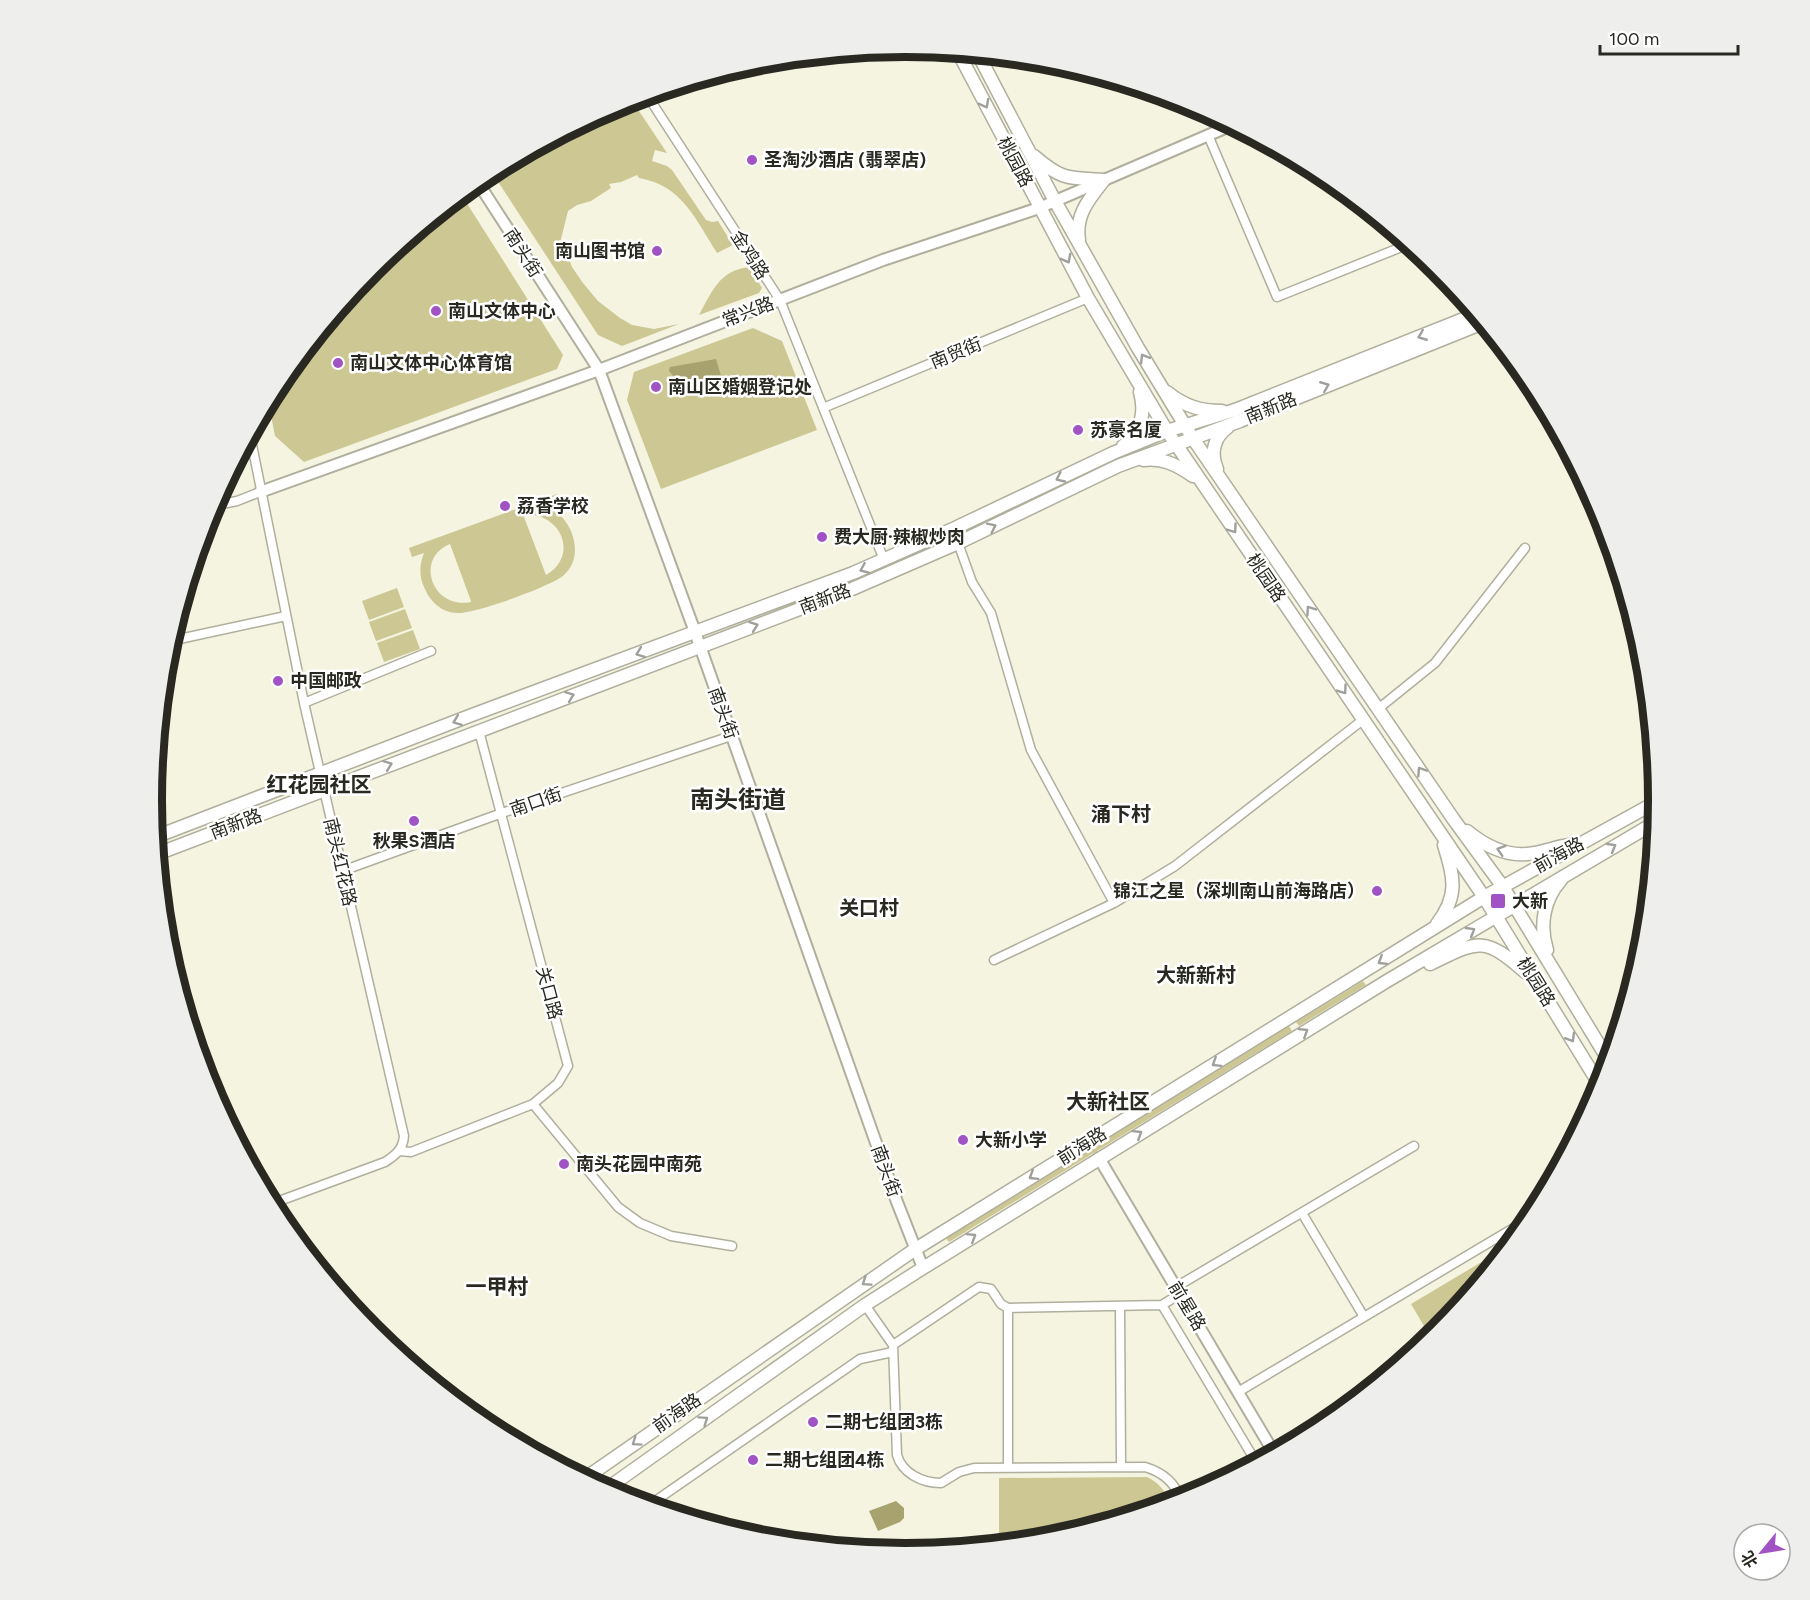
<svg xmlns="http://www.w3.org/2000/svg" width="1810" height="1600" font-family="Figtree,'Noto Sans SC',sans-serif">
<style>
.green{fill:#ccc793;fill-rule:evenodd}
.water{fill:#a8a36e}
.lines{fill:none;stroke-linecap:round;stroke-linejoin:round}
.minor-casing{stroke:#b0af9d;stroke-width:11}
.tertiary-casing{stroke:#b0af9d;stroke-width:14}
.secondary-casing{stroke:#b0af9d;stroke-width:15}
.minor{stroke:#fff;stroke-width:8}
.tertiary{stroke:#fff;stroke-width:10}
.secondary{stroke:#fff;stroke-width:12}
.oneway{stroke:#9f9f9c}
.poi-dot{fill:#a153c4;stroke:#fff;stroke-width:2}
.labels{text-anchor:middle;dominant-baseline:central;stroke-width:5;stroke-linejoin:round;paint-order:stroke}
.poi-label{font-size:18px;font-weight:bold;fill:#292922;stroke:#fff;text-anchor:start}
.street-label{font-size:18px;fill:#292922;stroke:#fff}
.neighbourhood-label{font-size:20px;font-weight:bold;fill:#292922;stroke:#fff}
.quarter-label{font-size:21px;font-weight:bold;fill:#292922;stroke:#fff}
.district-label{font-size:24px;font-weight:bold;fill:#292922;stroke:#fff}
.rim{fill:none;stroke:#292922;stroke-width:8}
</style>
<rect width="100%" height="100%" fill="#f5f4e1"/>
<path class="green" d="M 631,99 L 667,153 L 655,150 L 652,161 L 667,166 L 672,170 L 706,220 L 712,222 L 718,221 L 733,245 L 717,253 C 696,220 682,185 639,178 L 637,175 L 621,182 L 609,184 L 611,188 L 591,201 L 577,205 L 568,211 L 560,243 L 566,251 L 572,267 L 583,283 L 598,301 L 620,318 L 632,325 L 654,329 L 679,324 L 622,346 L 598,335 L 491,171 L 617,104 Z
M 461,194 L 563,355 L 557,369 L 304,462 L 275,436 L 268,400 L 279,381 L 372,267 Z
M 750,267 L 762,288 L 759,293 L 699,315 C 712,292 719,270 750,267 Z
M 753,328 L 782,341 L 817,430 L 661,489 L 627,400 L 634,372 Z
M 557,494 L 561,504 L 552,509 C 573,521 585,556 564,575 C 552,586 472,615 456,613 C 442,612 430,602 425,589 C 419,578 419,565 424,553 L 412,557 L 409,548 ZM 533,515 C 565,520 576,558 546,575 L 524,517 ZM 450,544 L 471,601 L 471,602 C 432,610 414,558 450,544 Z
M 397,588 L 404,607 L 369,620 L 362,601 Z
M 405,609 L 412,628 L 376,641 L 369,622 Z
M 413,630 L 420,649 L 384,662 L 377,643 Z
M 1363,981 L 1366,985 L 1299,1026 L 1296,1022 Z
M 1289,1026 L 1292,1031 L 949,1242 L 946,1238 Z
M 1510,1245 L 1438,1333 L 1431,1338 L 1411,1304 Z
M 1147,1477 C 1159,1483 1165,1490 1170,1503 L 1052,1539 L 999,1544 L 999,1478 Z"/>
<path class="water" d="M 716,359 L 722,379 L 672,396 L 677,385 L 675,378 L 669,371 L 670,367 Z
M 896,1501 L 904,1508 L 904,1518 L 900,1522 L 878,1531 L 869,1511 Z"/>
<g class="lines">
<defs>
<path id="minor" d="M 647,95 L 780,300 L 884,560
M 1208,135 L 1277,297 L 1409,244
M 823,408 L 1088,298
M 250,435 L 304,703 L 404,1136 C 403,1149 396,1155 385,1162 L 271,1204
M 212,506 L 237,501 L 260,492
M 958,543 L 972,582 L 991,613 L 1031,750 L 1114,903
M 170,641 L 286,616
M 304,703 L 431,651
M 1378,709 L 1435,663 L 1525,548
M 342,871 L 502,813 L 731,736
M 994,960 L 1114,903 L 1175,866 L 1364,719
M 533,1104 L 618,1207 L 640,1223 L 671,1236 L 732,1246
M 399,1151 L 411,1152 L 533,1104 L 558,1083 L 568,1066 L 479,731
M 1302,1213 L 1364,1317
M 1176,1287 L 1414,1146
M 865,1305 L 893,1345 L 897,1455 C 902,1473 922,1483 941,1483 L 959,1472 L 974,1468 L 1145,1467 C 1162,1472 1175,1482 1181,1500
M 1162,1305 L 1256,1462
M 1120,1306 L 1121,1466
M 893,1345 L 979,1287 L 991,1289 L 1001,1304 L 1008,1308 L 1162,1305 L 1180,1294
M 1238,1392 L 1532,1217
M 1008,1468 L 1008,1308
M 648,1506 L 860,1359 L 893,1352"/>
<path id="tertiary" d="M 477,181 L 599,370 L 695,632 L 897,1202 L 923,1268
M 260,492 L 599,370 L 883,260 L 1039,208 L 1232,125
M 1099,1158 L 1274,1453"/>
<path id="secondary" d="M 958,52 L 1088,298 L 1167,431 L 1484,897 L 1601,1087
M 978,54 L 1055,201 L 1138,348 L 1192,437 L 1454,820 L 1503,887 L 1609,1061
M 1034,156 C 1062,180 1067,178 1104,180
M 1079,240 C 1075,215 1089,199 1104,180
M 1167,392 C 1184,406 1200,411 1222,411
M 1123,446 C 1141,432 1146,414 1140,392
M 1143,460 C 1162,457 1177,465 1193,476
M 1217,469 C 1210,453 1214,437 1228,427
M 1467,831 C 1484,845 1504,856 1527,854 C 1541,853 1555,847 1569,845
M 155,837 L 472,715 L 853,573 L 955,528 L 1113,453 L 1167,431 L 1235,410 L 1476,314
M 157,854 L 852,589 L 958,543 L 1118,466 L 1240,421 L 1483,323
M 1437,924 C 1459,895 1454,878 1444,845
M 1547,950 C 1539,925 1544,899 1561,880
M 1430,964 C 1476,942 1483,934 1525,972
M 584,1479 L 914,1250 L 1484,897 L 1658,801
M 605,1490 L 865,1305 L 923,1268 L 1387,981 L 1656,822"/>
</defs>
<use href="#minor" class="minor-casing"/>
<use href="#tertiary" class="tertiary-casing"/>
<use href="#secondary" class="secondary-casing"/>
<use href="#minor" class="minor"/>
<use href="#tertiary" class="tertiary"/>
<use href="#secondary" class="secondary"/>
</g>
<defs><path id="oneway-chevron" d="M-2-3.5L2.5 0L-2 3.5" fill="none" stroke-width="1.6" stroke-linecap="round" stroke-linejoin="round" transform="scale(1.5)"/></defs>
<g class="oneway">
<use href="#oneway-chevron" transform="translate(985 104) rotate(62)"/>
<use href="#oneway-chevron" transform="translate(1067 259) rotate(62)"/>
<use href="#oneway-chevron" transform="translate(1422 336) rotate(158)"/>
<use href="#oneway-chevron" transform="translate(1144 358) rotate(-121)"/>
<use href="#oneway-chevron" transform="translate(1325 386) rotate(-22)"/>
<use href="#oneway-chevron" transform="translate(1060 478) rotate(155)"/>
<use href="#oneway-chevron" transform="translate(992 527) rotate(-26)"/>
<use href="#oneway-chevron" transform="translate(1233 529) rotate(55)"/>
<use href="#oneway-chevron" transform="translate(864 569) rotate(157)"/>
<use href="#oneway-chevron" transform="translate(1310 610) rotate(-125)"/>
<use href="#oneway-chevron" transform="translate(754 626) rotate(-20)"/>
<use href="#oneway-chevron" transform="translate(640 653) rotate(159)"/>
<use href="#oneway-chevron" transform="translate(1343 690) rotate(55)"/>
<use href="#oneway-chevron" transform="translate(570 696) rotate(-21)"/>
<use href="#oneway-chevron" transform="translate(457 721) rotate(159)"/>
<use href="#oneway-chevron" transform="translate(388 765) rotate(-21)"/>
<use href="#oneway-chevron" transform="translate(1421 771) rotate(-124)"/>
<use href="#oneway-chevron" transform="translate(1612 847) rotate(-30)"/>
<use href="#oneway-chevron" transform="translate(1501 850) rotate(-163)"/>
<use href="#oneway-chevron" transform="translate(1471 931) rotate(-31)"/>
<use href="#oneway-chevron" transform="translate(1382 961) rotate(148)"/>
<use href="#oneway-chevron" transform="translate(1304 1032) rotate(-32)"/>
<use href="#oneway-chevron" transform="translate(1571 1038) rotate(59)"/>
<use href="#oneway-chevron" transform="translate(1216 1063) rotate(148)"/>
<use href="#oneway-chevron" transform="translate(1138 1134) rotate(-32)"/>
<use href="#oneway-chevron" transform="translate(1033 1176) rotate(148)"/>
<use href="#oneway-chevron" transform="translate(972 1237) rotate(-32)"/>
<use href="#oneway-chevron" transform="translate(866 1282) rotate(146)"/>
<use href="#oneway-chevron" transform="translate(704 1420) rotate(-35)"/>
<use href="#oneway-chevron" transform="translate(636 1442) rotate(145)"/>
</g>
<g class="poi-dot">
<circle cx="752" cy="160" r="6"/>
<circle cx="657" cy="251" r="6"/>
<circle cx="436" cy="311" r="6"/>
<circle cx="338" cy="363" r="6"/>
<circle cx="656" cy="387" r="6"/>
<circle cx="1078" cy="430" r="6"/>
<circle cx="505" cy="506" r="6"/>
<circle cx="822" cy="537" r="6"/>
<circle cx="278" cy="681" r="6"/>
<circle cx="414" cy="821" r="6"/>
<circle cx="1377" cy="891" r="6"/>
<rect x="1490" y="893" width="16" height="16" rx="3"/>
<circle cx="963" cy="1140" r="6"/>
<circle cx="564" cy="1164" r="6"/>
<circle cx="813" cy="1422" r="6"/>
<circle cx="753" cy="1460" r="6"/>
</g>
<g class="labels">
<g class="poi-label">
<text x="764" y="160">圣淘沙酒店 (翡翠店)</text>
<text x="645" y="251" text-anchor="end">南山图书馆</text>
<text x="448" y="311">南山文体中心</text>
<text x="350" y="363">南山文体中心体育馆</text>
<text x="668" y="387">南山区婚姻登记处</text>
<text x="1090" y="430">苏豪名厦</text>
<text x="517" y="506">荔香学校</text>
<text x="834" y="537">费大厨·辣椒炒肉</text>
<text x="290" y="681">中国邮政</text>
<text x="414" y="841" text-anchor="middle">秋果S酒店</text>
<text x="1365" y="891" text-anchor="end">锦江之星（深圳南山前海路店）</text>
<text x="1512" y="901">大新</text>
<text x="975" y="1140">大新小学</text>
<text x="576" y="1164">南头花园中南苑</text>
<text x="825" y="1422">二期七组团3栋</text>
<text x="765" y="1460">二期七组团4栋</text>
</g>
<g class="street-label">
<text transform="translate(1015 162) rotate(62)">桃园路</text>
<text transform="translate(523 253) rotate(57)">南头街</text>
<text transform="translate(750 255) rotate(57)">金鸡路</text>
<text transform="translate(748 312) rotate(-21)">常兴路</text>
<text transform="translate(956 353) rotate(-22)">南贸街</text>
<text transform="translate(1271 408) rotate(-22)">南新路</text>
<text transform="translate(1266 578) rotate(56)">桃园路</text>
<text transform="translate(825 599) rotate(-21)">南新路</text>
<text transform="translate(723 713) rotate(70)">南头街</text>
<text transform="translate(536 802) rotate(-19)">南口街</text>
<text transform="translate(236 824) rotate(-21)">南新路</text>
<text transform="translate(1559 855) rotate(-29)">前海路</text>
<text transform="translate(340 862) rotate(77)">南头红花路</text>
<text transform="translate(1536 982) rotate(58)">桃园路</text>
<text transform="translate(549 993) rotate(75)">关口路</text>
<text transform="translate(1082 1146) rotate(-32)">前海路</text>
<text transform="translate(886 1171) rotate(70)">南头街</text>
<text transform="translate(1187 1306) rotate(59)">前星路</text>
<text transform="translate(677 1413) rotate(-35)">前海路</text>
</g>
<g class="neighbourhood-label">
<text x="1121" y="814">涌下村</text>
<text x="869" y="908">关口村</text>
<text x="1196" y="975">大新新村</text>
</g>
<g class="quarter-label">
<text x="319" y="784">红花园社区</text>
<text x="1108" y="1101">大新社区</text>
<text x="497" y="1286">一甲村</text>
</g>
<g class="district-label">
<text x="738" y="799">南头街道</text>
</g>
</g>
<path d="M0 0H1810V1600H0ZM162 800a743 743 0 1 1 1486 0a743 743 0 1 1-1486 0Z" fill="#eeeeed" fill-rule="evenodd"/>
<path class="rim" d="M162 800a743 743 0 1 1 1486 0a743 743 0 1 1-1486 0Z"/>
<g transform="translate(1762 1552) rotate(240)"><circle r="28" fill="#ffffff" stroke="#a9a9a7" stroke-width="1.5"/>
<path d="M0-4.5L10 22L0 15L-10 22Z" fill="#a153c4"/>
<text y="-9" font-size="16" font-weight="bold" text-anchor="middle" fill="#292922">北</text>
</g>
<path d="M1600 45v9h138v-9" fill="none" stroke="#292922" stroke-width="3"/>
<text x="1609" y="45" font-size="18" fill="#292922" stroke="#ffffff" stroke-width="4.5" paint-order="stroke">100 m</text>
</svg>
